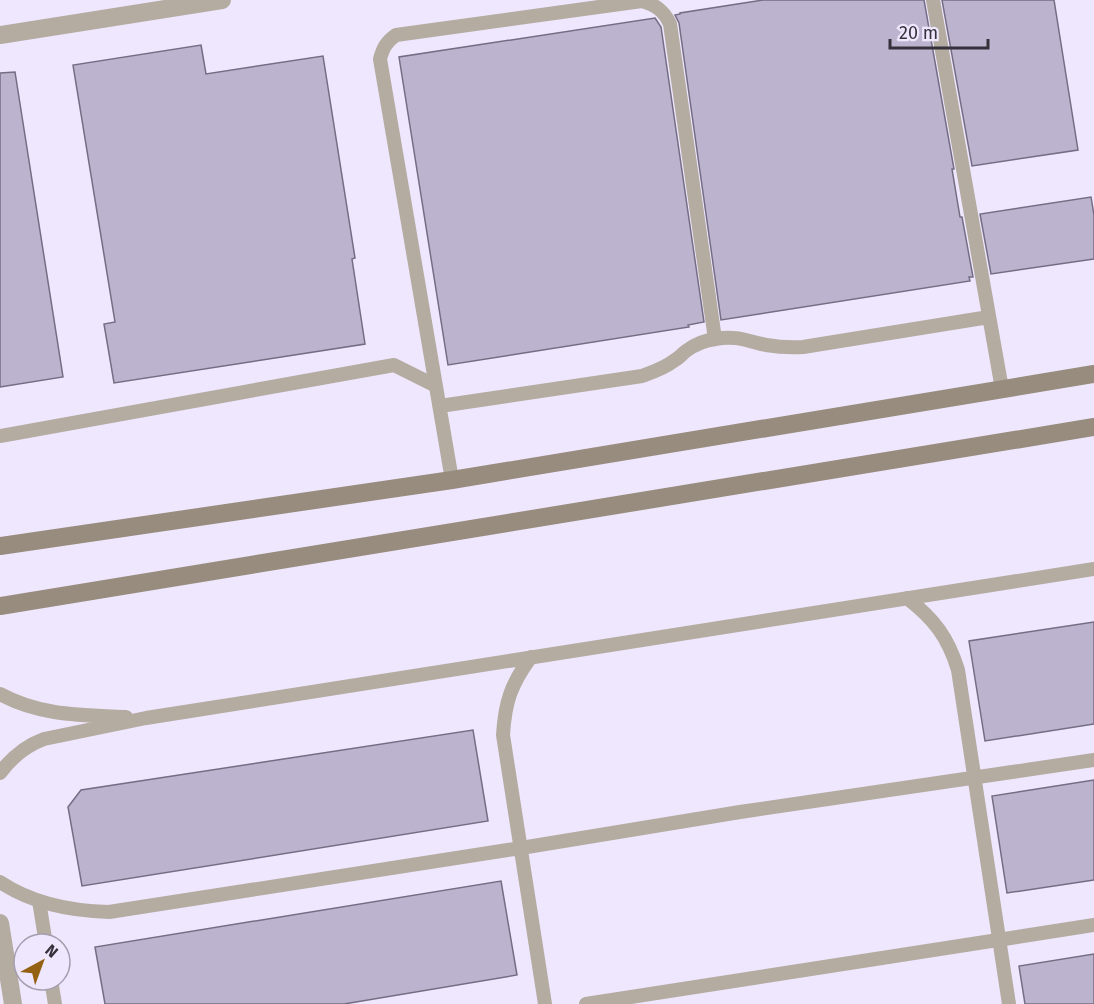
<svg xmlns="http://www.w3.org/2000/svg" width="1094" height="1004" font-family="'Fira Sans',sans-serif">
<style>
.building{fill:#bcb4ce;stroke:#746d84;stroke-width:1.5}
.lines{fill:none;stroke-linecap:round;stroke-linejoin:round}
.service{stroke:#b4aba1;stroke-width:14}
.minor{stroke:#b4aba1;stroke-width:18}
.secondary{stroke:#988c7e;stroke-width:18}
</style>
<rect width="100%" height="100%" fill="#eee7fd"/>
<path class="building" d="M 763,0 L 924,0 L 954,169 L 952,169 L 960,217 L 962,217 L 973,277 L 969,277 L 970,281 L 721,320 L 679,23 L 675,15 L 680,14 L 680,13 Z
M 942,0 L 1054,0 L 1078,150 L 972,166 Z
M 655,18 L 661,27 L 704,322 L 688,325 L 689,327 L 448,365 L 399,57 Z
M 201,45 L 206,74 L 323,56 L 355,258 L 352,259 L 365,344 L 114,383 L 104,324 L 115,322 L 73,65 Z
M 15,72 L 63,377 L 0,387 L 0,73 Z
M 1091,197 L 1094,215 L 1094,259 L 991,274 L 980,214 Z
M 1094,622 L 1094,724 L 985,741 L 969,641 Z
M 473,730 L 488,821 L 82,886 L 68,807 L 81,790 Z
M 1094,780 L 1094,880 L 1007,893 L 992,796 Z
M 501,881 L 517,975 L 344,1004 L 105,1004 L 95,947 Z
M 1094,954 L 1094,1004 L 1025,1004 L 1019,966 Z"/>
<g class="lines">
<path class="service" d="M 933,0 L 1002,389
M 440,406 L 642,376 C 653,372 665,368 675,360 C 679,358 682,354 686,351 C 694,345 706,340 716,339 C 735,335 748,341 766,345 C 778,347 790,348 803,347 L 989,317
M 0,436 L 394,365 L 436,386
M 452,480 L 380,59 C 383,48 386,42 396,35 L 642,1 C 656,5 664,11 670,24 L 715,339
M 907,598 C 934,619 948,637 958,670 L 1009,1004
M 531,657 C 511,684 505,702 503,735 L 545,1004
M 0,694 C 40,716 82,715 126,717
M 0,773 C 12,757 25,746 44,739 L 146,718 L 1094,569
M 0,882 C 33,904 70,911 109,912 L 521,848 L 740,812 L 1094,760
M 39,901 L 46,944
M 51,980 L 55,1004
M 586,1004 L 1094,925"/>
<path class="minor" d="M 0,35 L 222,0
M 0,923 L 13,1004"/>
<path class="secondary" d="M 0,546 L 452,480 L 1094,374
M 0,606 L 1094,427"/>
</g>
<g transform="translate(42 962) rotate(41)"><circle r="28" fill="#eee7fd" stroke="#a49eaf" stroke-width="1.5"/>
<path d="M0-4.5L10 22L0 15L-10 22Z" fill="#946113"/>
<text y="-9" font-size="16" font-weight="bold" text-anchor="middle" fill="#34313b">N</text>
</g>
<path d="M890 39v9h98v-9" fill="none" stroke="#34313b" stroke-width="3"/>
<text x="899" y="39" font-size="18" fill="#34313b" stroke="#eee7fd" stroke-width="4.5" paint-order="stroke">20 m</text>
</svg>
